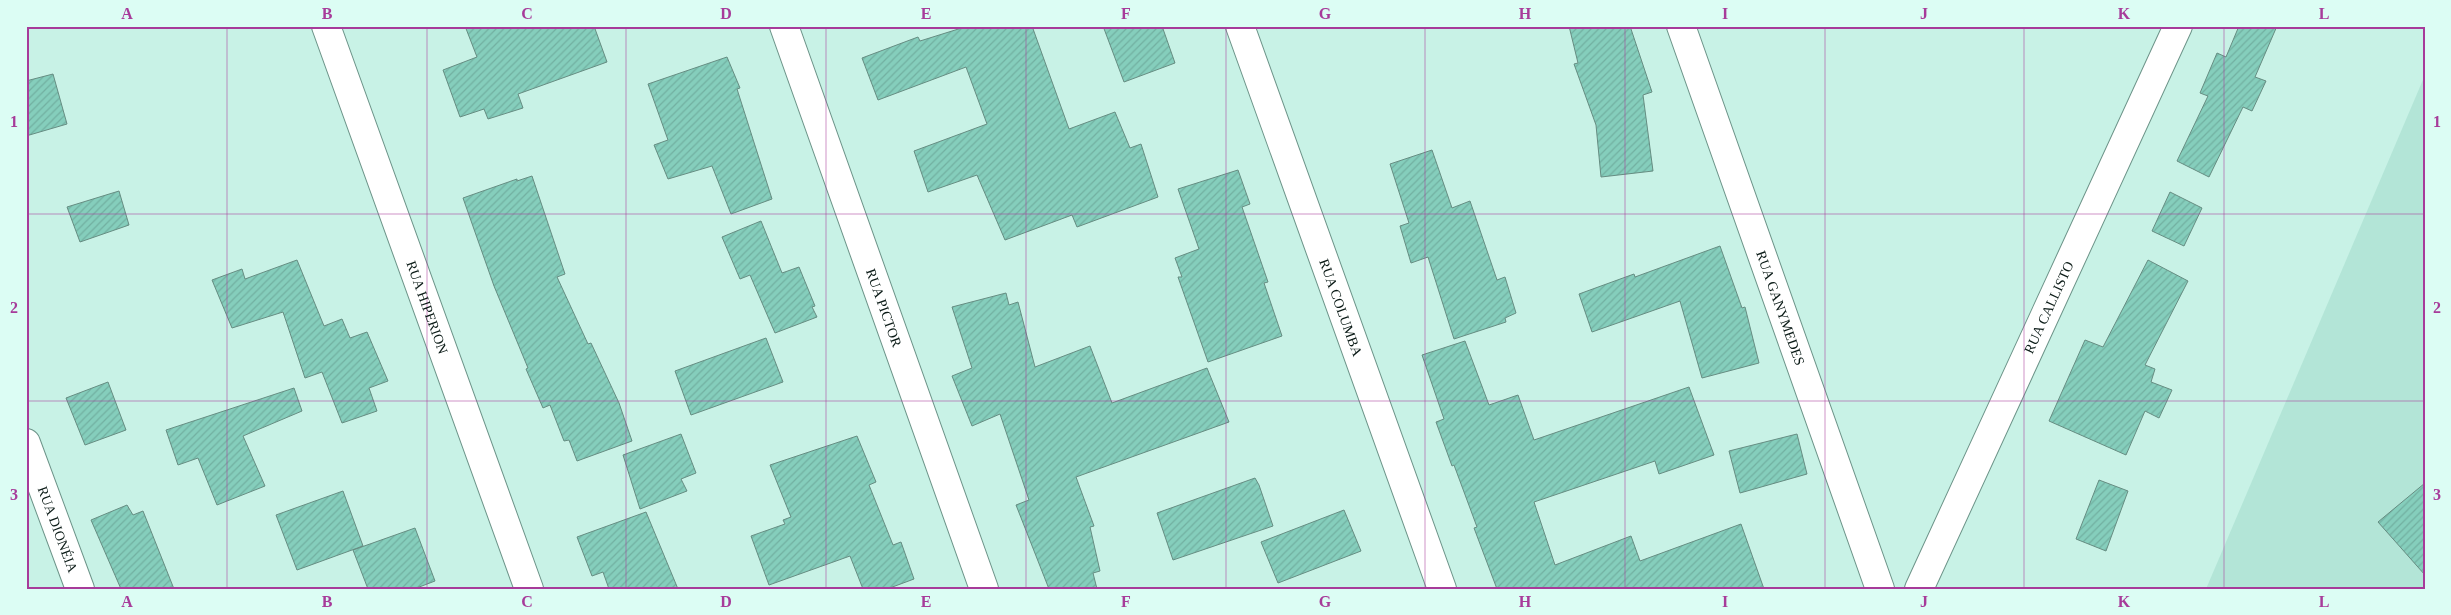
<svg xmlns="http://www.w3.org/2000/svg" width="2451" height="615" font-family="'Times New Roman',serif">
<style>
.built{fill:#b3e5d7}
.building{fill:url(#building-hatch);stroke:#668d82}
.lines{fill:none;stroke-linecap:round;stroke-linejoin:round}
.minor-casing{stroke:#6d9489;stroke-width:30}
.minor{stroke:#fff;stroke-width:28}
.grid{fill:none;stroke:#a73b9a;stroke-width:1;stroke-opacity:0.55}
.labels{text-anchor:middle;dominant-baseline:central;stroke-width:4.5;stroke-linejoin:round;paint-order:stroke}
.street-label{font-size:14px;fill:#0a1a16;stroke:#dcfdf4}
.neatline{fill:none;stroke:#a73b9a;stroke-width:2}
.grid-label{font-size:16px;text-anchor:middle;font-weight:bold;fill:#a73b9a}
</style>
<defs>
<pattern id="building-hatch" width="6" height="6" patternUnits="userSpaceOnUse" patternTransform="scale(1.25)"><rect width="6" height="6" fill="#85cebc"/><path d="M-1 1l2-2M0 6l6-6M5 7l2-2" fill="none" stroke="#72b0a1"/></pattern>
</defs>
<rect width="100%" height="100%" fill="#c8f2e6"/>
<path class="built" d="M 2425,75 L 2425,589 L 2206,589 Z"/>
<path class="building" d="M 465,26 L 594,26 L 607,62 L 518,94 L 523,108 L 488,119 L 484,109 L 460,117 L 443,70 L 477,57 Z
M 968,26 L 1032,26 L 1069,129 L 1115,112 L 1130,148 L 1141,144 L 1158,197 L 1077,227 L 1072,215 L 1005,240 L 977,175 L 928,192 L 914,151 L 987,124 L 966,67 L 878,100 L 862,58 L 918,37 L 920,41 Z
M 1103,26 L 1162,26 L 1175,63 L 1124,82 Z
M 1569,26 L 1630,26 L 1652,92 L 1643,95 L 1653,171 L 1601,177 L 1596,125 L 1574,64 L 1578,63 Z
M 2239,26 L 2277,26 L 2255,77 L 2266,81 L 2252,111 L 2243,107 L 2209,177 L 2177,161 L 2208,96 L 2200,93 L 2217,53 L 2226,57 Z
M 727,57 L 740,88 L 737,89 L 772,199 L 731,214 L 712,166 L 668,179 L 654,145 L 668,140 L 648,84 Z
M 53,74 L 67,124 L 26,136 L 26,81 Z
M 1432,150 L 1452,208 L 1470,201 L 1497,280 L 1505,277 L 1516,313 L 1505,318 L 1506,322 L 1454,339 L 1428,257 L 1411,263 L 1400,226 L 1409,223 L 1390,164 Z
M 1238,170 L 1250,204 L 1242,207 L 1268,282 L 1264,283 L 1282,336 L 1208,362 L 1178,277 L 1182,277 L 1175,258 L 1199,249 L 1178,189 Z
M 532,176 L 565,274 L 557,277 L 588,344 L 591,343 L 619,403 L 632,441 L 577,461 L 569,440 L 564,441 L 550,405 L 543,408 L 526,369 L 528,368 L 494,286 L 463,198 L 517,179 L 517,181 Z
M 119,191 L 129,225 L 80,242 L 67,207 Z
M 2170,192 L 2202,208 L 2184,246 L 2152,231 Z
M 761,221 L 782,273 L 799,267 L 815,306 L 812,307 L 817,317 L 775,333 L 750,275 L 740,279 L 722,237 Z
M 1720,246 L 1742,308 L 1745,307 L 1759,363 L 1702,378 L 1680,301 L 1592,332 L 1579,294 L 1634,274 L 1635,277 Z
M 297,260 L 324,326 L 342,319 L 350,338 L 367,332 L 388,381 L 369,388 L 377,411 L 342,423 L 322,372 L 305,378 L 283,312 L 232,328 L 212,280 L 242,269 L 245,279 Z
M 2148,260 L 2188,281 L 2145,365 L 2155,369 L 2151,382 L 2172,390 L 2159,418 L 2145,411 L 2126,455 L 2049,421 L 2085,340 L 2103,347 Z
M 1006,293 L 1009,305 L 1018,302 L 1035,367 L 1090,346 L 1112,403 L 1207,368 L 1229,422 L 1076,477 L 1094,526 L 1090,527 L 1100,571 L 1093,573 L 1097,589 L 1049,589 L 1016,505 L 1029,500 L 1000,414 L 972,426 L 952,376 L 972,368 L 952,307 Z
M 766,338 L 783,382 L 691,415 L 675,371 Z
M 1465,341 L 1489,405 L 1518,395 L 1534,440 L 1689,387 L 1714,455 L 1659,474 L 1655,461 L 1534,502 L 1555,565 L 1631,536 L 1640,561 L 1741,524 L 1764,589 L 1497,589 L 1474,528 L 1477,527 L 1454,465 L 1452,466 L 1436,422 L 1444,419 L 1422,355 Z
M 108,382 L 126,430 L 85,445 L 66,398 Z
M 294,388 L 302,411 L 243,436 L 265,486 L 217,505 L 198,458 L 178,465 L 166,430 Z
M 681,434 L 696,473 L 681,479 L 687,491 L 640,509 L 623,455 Z
M 1797,434 L 1807,474 L 1740,493 L 1729,451 Z
M 857,436 L 876,482 L 869,485 L 893,545 L 901,542 L 914,579 L 887,589 L 863,589 L 850,556 L 769,585 L 751,536 L 785,524 L 783,520 L 791,517 L 770,465 Z
M 1255,478 L 1259,485 L 1273,526 L 1173,560 L 1157,513 Z
M 2099,480 L 2128,491 L 2106,551 L 2076,539 Z
M 2425,483 L 2425,575 L 2378,522 Z
M 343,491 L 363,546 L 297,570 L 276,515 Z
M 127,505 L 133,515 L 143,511 L 174,589 L 121,589 L 91,520 Z
M 1344,510 L 1361,551 L 1278,583 L 1261,542 Z
M 646,512 L 678,589 L 609,589 L 603,572 L 592,576 L 577,537 Z
M 415,528 L 435,581 L 414,589 L 368,589 L 353,550 Z"/>
<g class="lines">
<defs>
<g id="minor">
<path id="s1" d="M 326,26 L 529,589"/>
<path id="s2" d="M 784,26 L 984,589"/>
<path id="s3" d="M 1240,26 L 1442,589"/>
<path id="s4" d="M 1681,26 L 1880,589"/>
<path id="s5" d="M 26,443 L 80,589"/>
<path id="s6" d="M 1919,589 L 2178,26"/>
</g>
</defs>
<use href="#minor" class="minor-casing"/>
<use href="#minor" class="minor"/>
</g>
<path class="grid" d="M 227,26 L 227,589M 427,26 L 427,589M 626,26 L 626,589M 826,26 L 826,589M 1026,26 L 1026,589M 1226,26 L 1226,589M 1425,26 L 1425,589M 1625,26 L 1625,589M 1825,26 L 1825,589M 2024,26 L 2024,589M 2224,26 L 2224,589M 26,214 L 2425,214M 26,401 L 2425,401"/>
<g class="labels">
<g class="street-label">
<text stroke="none"><textPath href="#s3" startOffset="299">RUA COLUMBA</textPath></text>
<text stroke="none"><textPath href="#s1" startOffset="299">RUA HIPERION</textPath></text>
<text stroke="none"><textPath href="#s2" startOffset="299">RUA PICTOR</textPath></text>
<text stroke="none"><textPath href="#s4" startOffset="299">RUA GANYMEDES</textPath></text>
<text stroke="none"><textPath href="#s6" startOffset="310">RUA CALLISTO</textPath></text>
<text stroke="none"><textPath href="#s5" startOffset="92">RUA DIONÉIA</textPath></text>
</g>
</g>
<rect width="2451" height="615" fill="none" stroke="#dcfdf4" stroke-width="55"/>
<rect x="28" y="28" width="2396" height="560" class="neatline"/>
<g class="grid-label">
<text x="127" y="19">A</text>
<text x="327" y="19">B</text>
<text x="527" y="19">C</text>
<text x="726" y="19">D</text>
<text x="926" y="19">E</text>
<text x="1126" y="19">F</text>
<text x="1325" y="19">G</text>
<text x="1525" y="19">H</text>
<text x="1725" y="19">I</text>
<text x="1924" y="19">J</text>
<text x="2124" y="19">K</text>
<text x="2324" y="19">L</text>
<text x="14" y="127">1</text>
<text x="2437" y="127">1</text>
<text x="14" y="313">2</text>
<text x="2437" y="313">2</text>
<text x="14" y="500">3</text>
<text x="2437" y="500">3</text>
<text x="127" y="607">A</text>
<text x="327" y="607">B</text>
<text x="527" y="607">C</text>
<text x="726" y="607">D</text>
<text x="926" y="607">E</text>
<text x="1126" y="607">F</text>
<text x="1325" y="607">G</text>
<text x="1525" y="607">H</text>
<text x="1725" y="607">I</text>
<text x="1924" y="607">J</text>
<text x="2124" y="607">K</text>
<text x="2324" y="607">L</text>
</g>
</svg>
